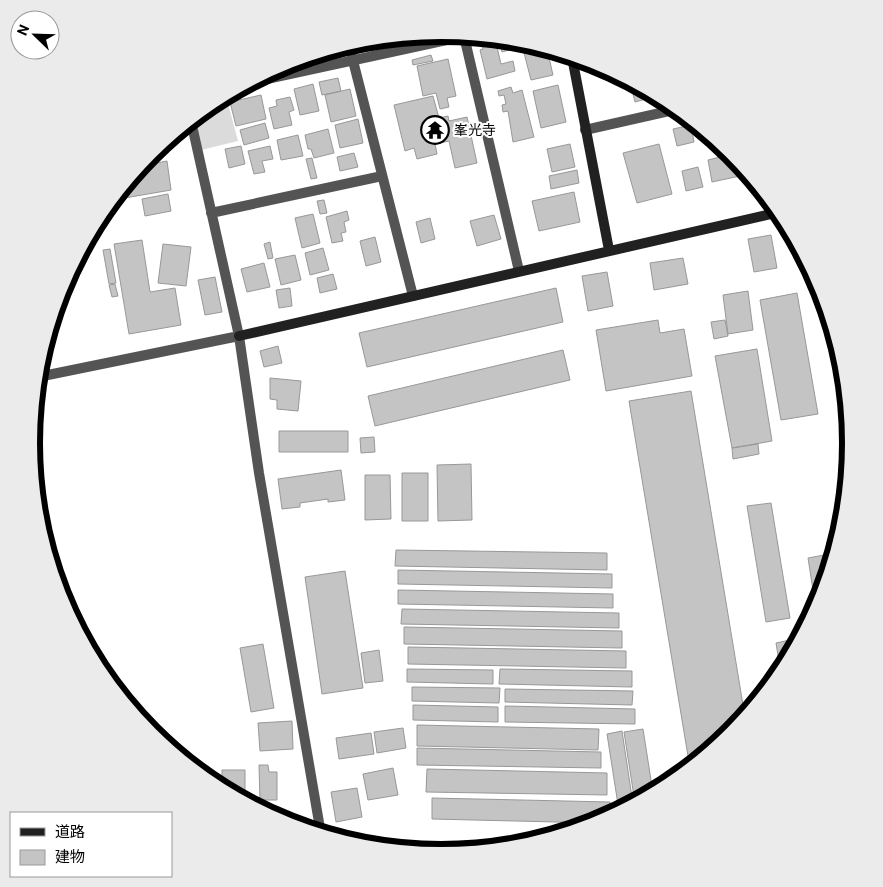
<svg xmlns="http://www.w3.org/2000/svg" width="883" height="887" font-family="Roboto,'Noto Sans JP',sans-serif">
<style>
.green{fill:#dbdbdb}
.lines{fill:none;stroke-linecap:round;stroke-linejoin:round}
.stream{stroke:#a2a2a2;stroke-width:5}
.building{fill:#c4c4c4;stroke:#989898}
.street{stroke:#545454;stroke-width:10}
.secondary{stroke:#212121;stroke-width:10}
.labels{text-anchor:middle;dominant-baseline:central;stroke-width:4;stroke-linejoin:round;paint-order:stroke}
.poi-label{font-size:14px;fill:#000;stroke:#fff;text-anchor:start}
.rim{fill:none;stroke:#000;stroke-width:6}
</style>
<rect width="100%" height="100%" fill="#fff"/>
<path class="green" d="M 226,96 L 238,141 L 201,150 L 194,119 L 214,102 Z"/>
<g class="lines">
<path class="stream" d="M 45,345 L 47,356"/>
</g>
<path class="building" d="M 498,39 L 514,40 L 516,48 L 502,52 Z
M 521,41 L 547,49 L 553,75 L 531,80 Z
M 493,42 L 494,48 L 497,47 L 501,64 L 513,61 L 515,71 L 487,79 L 480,50 L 483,49 L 482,45 Z
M 431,55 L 433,61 L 413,65 L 412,60 Z
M 448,59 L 456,96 L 447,98 L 449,107 L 440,109 L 436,93 L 423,96 L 417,66 Z
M 338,78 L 341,91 L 322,95 L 319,82 Z
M 313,84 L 319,111 L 300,115 L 294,89 Z
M 558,85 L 566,122 L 541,128 L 533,91 Z
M 637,85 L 648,91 L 650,98 L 635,102 L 631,86 Z
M 511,87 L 513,93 L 522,90 L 534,137 L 513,142 L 508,111 L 503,112 L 502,105 L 506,104 L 504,95 L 499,96 L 498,91 Z
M 350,89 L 356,116 L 331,122 L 325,95 Z
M 261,95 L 266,119 L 236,126 L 230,102 Z
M 433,96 L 439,118 L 448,116 L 449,121 L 467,117 L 477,163 L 455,168 L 449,141 L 435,144 L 437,154 L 417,159 L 414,148 L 405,151 L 394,105 Z
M 290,97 L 294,110 L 289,112 L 292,125 L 274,129 L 269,108 L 277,106 L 276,100 Z
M 358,119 L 363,143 L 340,148 L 335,125 Z
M 265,123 L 269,138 L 244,145 L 240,130 Z
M 691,125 L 694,142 L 677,146 L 673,129 Z
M 328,129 L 334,153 L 314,158 L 311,149 L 308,149 L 305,135 Z
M 298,135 L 303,156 L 281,160 L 277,140 Z
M 570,144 L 575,167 L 552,172 L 547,149 Z
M 659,144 L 672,194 L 637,203 L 623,153 Z
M 241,146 L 245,164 L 229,168 L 225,149 Z
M 270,146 L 273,159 L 262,161 L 265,172 L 254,174 L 248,151 Z
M 354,153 L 358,167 L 340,171 L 337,157 Z
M 732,154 L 736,159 L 740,176 L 712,182 L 708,160 Z
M 312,158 L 317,178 L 311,179 L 306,159 Z
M 167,161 L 171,190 L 113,200 L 141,166 Z
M 698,167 L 703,187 L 686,191 L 682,171 Z
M 577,170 L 579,183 L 551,189 L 549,176 Z
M 574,192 L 580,222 L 539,231 L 532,201 Z
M 168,194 L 171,211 L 145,216 L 142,199 Z
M 324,200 L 327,213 L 320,214 L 317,201 Z
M 347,211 L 349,220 L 344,222 L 346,232 L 341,233 L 343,241 L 332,243 L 326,217 Z
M 313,214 L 320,243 L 302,248 L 295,218 Z
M 494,215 L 501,239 L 477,246 L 470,221 Z
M 430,218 L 435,239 L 421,243 L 416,222 Z
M 771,235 L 777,268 L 754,272 L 748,239 Z
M 375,237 L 381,262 L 366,266 L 360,241 Z
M 142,240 L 150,292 L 175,288 L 181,325 L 129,334 L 114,244 Z
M 270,242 L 273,258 L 268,259 L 264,244 Z
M 163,244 L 191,247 L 186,286 L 158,283 Z
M 323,248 L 329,270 L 310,275 L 305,253 Z
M 110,249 L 116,283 L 109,284 L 103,250 Z
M 295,255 L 301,280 L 281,285 L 275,259 Z
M 683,258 L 688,284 L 654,290 L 650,263 Z
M 264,263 L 270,287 L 247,292 L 241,269 Z
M 607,272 L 613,306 L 588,311 L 582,276 Z
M 333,274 L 337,289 L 320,293 L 317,278 Z
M 215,277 L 222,312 L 205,315 L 198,280 Z
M 115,284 L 118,296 L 112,297 L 109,285 Z
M 290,288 L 292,306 L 279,308 L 276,290 Z
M 556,288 L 563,322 L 367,367 L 359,333 Z
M 748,291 L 753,330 L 728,334 L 723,295 Z
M 797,293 L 818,414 L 781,420 L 760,300 Z
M 658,320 L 660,333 L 684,329 L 692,376 L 606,391 L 596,330 Z
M 725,320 L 728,336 L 714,339 L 711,322 Z
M 278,346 L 282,363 L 264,367 L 260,351 Z
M 757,349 L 772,441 L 732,448 L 715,356 Z
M 563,350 L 570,380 L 375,426 L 368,396 Z
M 270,378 L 301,381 L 298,411 L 277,409 L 277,400 L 270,399 Z
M 691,391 L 745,717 L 731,734 L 690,768 L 629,401 Z
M 279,431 L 348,431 L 348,452 L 279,452 Z
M 374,437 L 375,452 L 361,453 L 360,438 Z
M 758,444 L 759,454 L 733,459 L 732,448 Z
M 471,464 L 472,520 L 438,521 L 437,465 Z
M 341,470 L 345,500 L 328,502 L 328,499 L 300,503 L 300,507 L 282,509 L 278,479 Z
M 402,473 L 428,473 L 428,521 L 402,521 Z
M 365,475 L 390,475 L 391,519 L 365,520 Z
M 771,503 L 790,618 L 766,622 L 747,506 Z
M 396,550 L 607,553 L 607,570 L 395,566 Z
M 835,553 L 820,601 L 816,609 L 808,558 Z
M 398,570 L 612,574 L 612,588 L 398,584 Z
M 345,571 L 363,688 L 322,694 L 305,577 Z
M 398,590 L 613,594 L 613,608 L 398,604 Z
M 402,609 L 619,613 L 619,628 L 401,624 Z
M 404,627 L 622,631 L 622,648 L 404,644 Z
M 799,638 L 799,640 L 781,674 L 776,643 Z
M 263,644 L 274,708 L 251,712 L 240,648 Z
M 408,647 L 626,651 L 626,668 L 408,664 Z
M 379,650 L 383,681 L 365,683 L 361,653 Z
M 407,669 L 493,670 L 493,684 L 407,682 Z
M 500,669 L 632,671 L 632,687 L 499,684 Z
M 412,687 L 500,688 L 499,703 L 412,701 Z
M 505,689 L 633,691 L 632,705 L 505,702 Z
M 413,705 L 498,707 L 498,722 L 413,720 Z
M 505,706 L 635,709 L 635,724 L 505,722 Z
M 292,721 L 293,749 L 260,751 L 258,723 Z
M 417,725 L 599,729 L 598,750 L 417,746 Z
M 403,728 L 406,748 L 377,753 L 374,732 Z
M 643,729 L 653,793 L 635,803 L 624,732 Z
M 622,731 L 633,804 L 619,811 L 607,734 Z
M 371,733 L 374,754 L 339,759 L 336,738 Z
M 417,748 L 601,752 L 601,768 L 417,765 Z
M 259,765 L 268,765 L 269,772 L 277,772 L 277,800 L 260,800 Z
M 393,768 L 398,795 L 368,800 L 363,774 Z
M 427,769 L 607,773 L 607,795 L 426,792 Z
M 222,770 L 245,770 L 245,801 L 222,789 Z
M 357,788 L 362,817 L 336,822 L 331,792 Z
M 432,798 L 610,802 L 610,816 L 598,823 L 432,819 Z"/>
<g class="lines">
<path class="street" d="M 464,36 L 519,271
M 349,45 L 413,296
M 249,83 L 465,36
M 191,121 L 239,336 L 259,473 L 321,834
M 585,130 L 678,109
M 211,213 L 382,176
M 38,377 L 239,336"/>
<path class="secondary" d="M 572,57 L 609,250
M 239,336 L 780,212"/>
</g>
<defs>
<symbol id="temple-ring" viewBox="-11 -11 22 22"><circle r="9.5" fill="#fff" stroke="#000" stroke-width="1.5"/><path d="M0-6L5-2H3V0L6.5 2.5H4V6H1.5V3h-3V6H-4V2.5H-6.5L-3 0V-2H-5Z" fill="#000"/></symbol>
</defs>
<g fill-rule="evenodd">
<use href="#temple-ring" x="419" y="114" width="32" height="32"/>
</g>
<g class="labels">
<g class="poi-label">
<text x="454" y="130">峯光寺</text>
</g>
</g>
<path d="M0 0H883V887H0ZM40 443a401 401 0 1 1 802 0a401 401 0 1 1-802 0Z" fill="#ebebeb" fill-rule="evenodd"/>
<path class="rim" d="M40 443a401 401 0 1 1 802 0a401 401 0 1 1-802 0Z"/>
<rect x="10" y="812" width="162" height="65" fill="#ffffff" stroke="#999999"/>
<rect x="20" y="828" width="25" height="8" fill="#212121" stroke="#999999"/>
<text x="55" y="837" font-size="15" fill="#000000">道路</text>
<rect x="20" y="850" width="25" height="15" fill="#c4c4c4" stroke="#999999"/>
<text x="55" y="862" font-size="15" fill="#000000">建物</text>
<g transform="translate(35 35) rotate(293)"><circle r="24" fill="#ffffff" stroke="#999999"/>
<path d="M0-4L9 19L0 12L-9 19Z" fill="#000000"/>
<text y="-8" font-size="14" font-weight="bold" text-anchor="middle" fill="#000000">N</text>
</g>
</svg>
